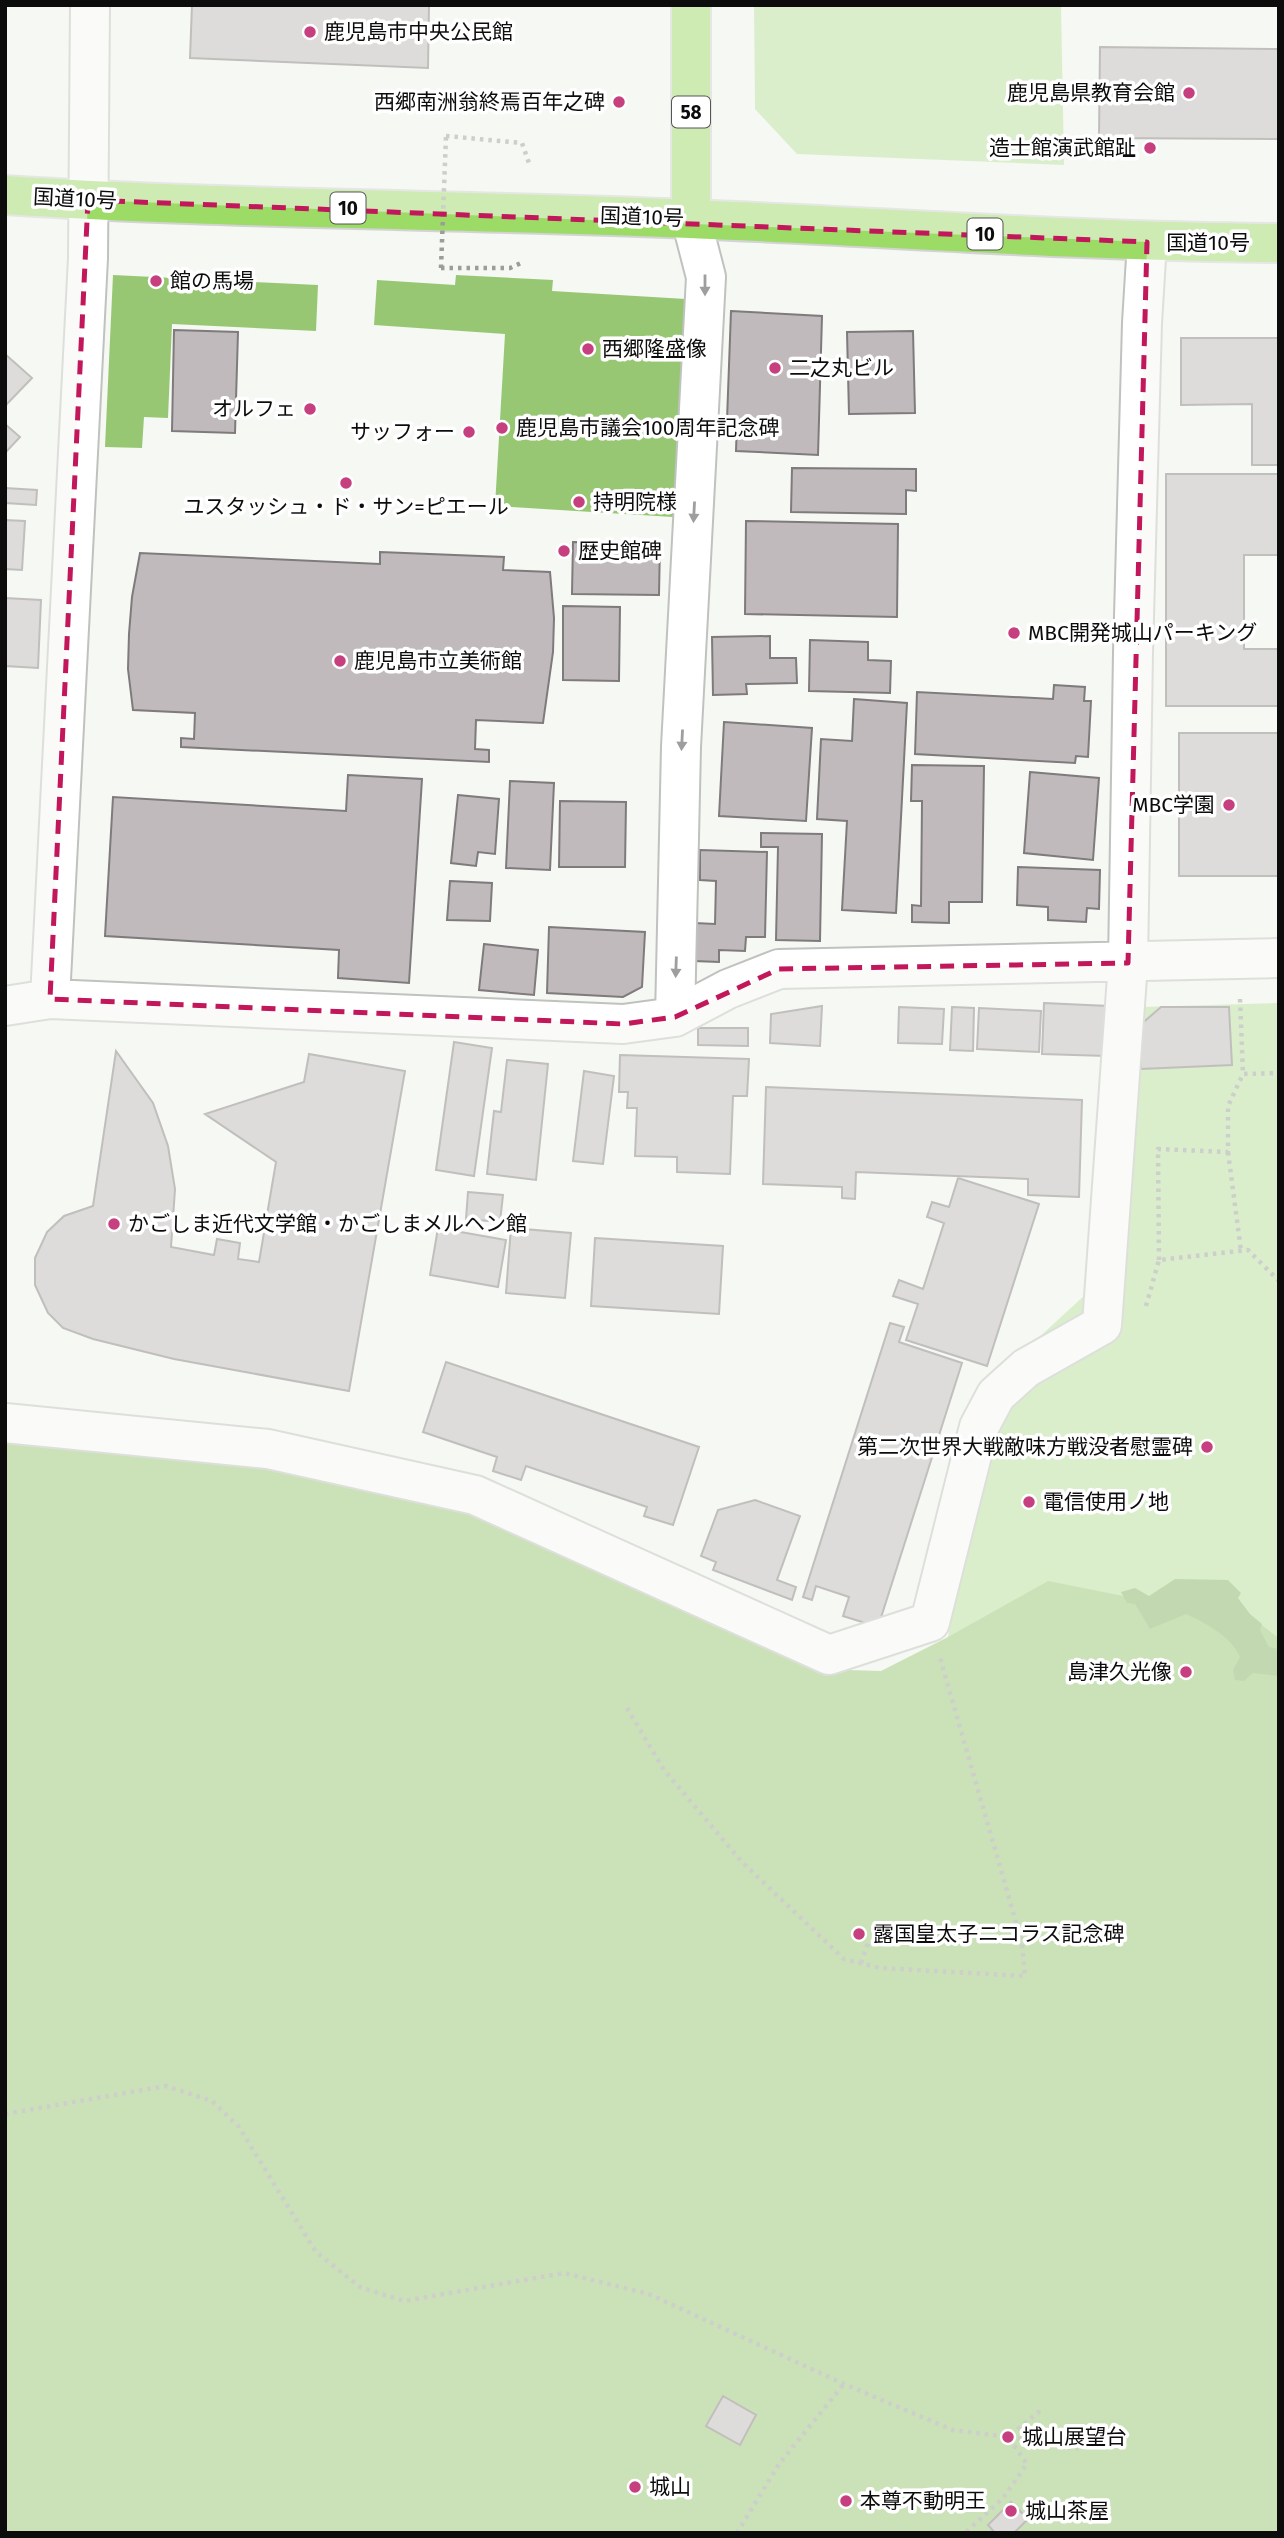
<svg xmlns="http://www.w3.org/2000/svg" width="1284" height="2538" font-family="'Fira Sans','Noto Sans JP',sans-serif">
<style>
.green{fill:#bae29e}
.forest{fill:#98c774}
.water{fill:#84b25f}
.building{fill:#c0babc;stroke:#7f7a7c;stroke-width:2}
.lines{fill:none;stroke-linecap:round;stroke-linejoin:round}
.minor-casing{stroke:#bfc2be;stroke-width:42}
.highway-casing{stroke:#d3d3d3;stroke-width:42}
.path{stroke:#9b9d9a;stroke-width:4.5;stroke-dasharray:3.5 5;stroke-linecap:butt}
.minor{stroke:#fff;stroke-width:38}
.highway{stroke:#9bdb66;stroke-width:38}
.path-bridge{stroke:#9b9d9a;stroke-width:4.5;stroke-dasharray:3.5 5;stroke-linecap:butt}
.oneway{fill:#9d9e9d}
.marked{fill:none;stroke:#c2185b;stroke-width:5;stroke-dasharray:14 9;stroke-linejoin:round}
.poi-dot{fill:#c63f7e;stroke:#fff;stroke-width:2.5}
.labels{text-anchor:middle;dominant-baseline:central;stroke-width:7;stroke-linejoin:round;paint-order:stroke}
.shield{fill:#fff;stroke:#545554;stroke-width:2}
.shield-label{font-size:19px;font-weight:bold;fill:#0b0c0b}
.poi-label{font-size:21px;fill:#0b0c0b;stroke:#fff;text-anchor:start}
.street-label{font-size:21px;fill:#0b0c0b;stroke:#fff}
</style>
<rect width="100%" height="100%" fill="#f5f8f3"/>
<path class="green" d="M 754,5 L 1061,5 L 1064,165 L 797,154 L 755,109 Z
M 1279,1003 L 1279,1638 L 1258,1623 L 948,1637 L 986,1386 L 1086,1294 L 1141,1007 Z"/>
<path class="forest" d="M 113,275 L 318,285 L 316,331 L 172,324 L 168,418 L 144,417 L 142,448 L 105,447 Z
M 456,275 L 553,280 L 552,291 L 686,299 L 673,517 L 495,506 L 505,334 L 374,325 L 377,280 L 455,285 Z
M 5,1436 L 259,1467 L 470,1510 L 848,1670 L 881,1671 L 948,1637 L 1048,1581 L 1259,1623 L 1279,1638 L 1279,2533 L 5,2533 Z"/>
<path class="water" d="M 1175,1579 L 1228,1580 L 1241,1593 L 1238,1598 L 1250,1614 L 1262,1624 L 1260,1630 L 1269,1647 L 1279,1649 L 1279,1676 L 1253,1673 L 1244,1681 L 1235,1680 L 1233,1670 L 1240,1657 C 1231,1636 1205,1623 1186,1614 L 1150,1629 L 1135,1604 L 1127,1603 L 1121,1592 L 1135,1588 L 1149,1596 Z"/>
<path class="building" d="M 192,5 L 429,5 L 428,68 L 190,58 Z
M 1100,47 L 1279,49 L 1279,139 L 1099,138 Z
M 731,311 L 822,316 L 818,455 L 736,451 L 737,420 L 727,420 Z
M 174,330 L 238,332 L 235,433 L 172,431 Z
M 913,331 L 915,413 L 849,414 L 847,332 Z
M 1181,338 L 1279,338 L 1279,465 L 1252,465 L 1252,404 L 1181,405 Z
M 5,354 L 32,378 L 5,406 Z
M 5,424 L 20,437 L 5,453 Z
M 792,468 L 916,469 L 916,491 L 906,490 L 906,514 L 791,512 Z
M 1166,474 L 1279,474 L 1279,555 L 1244,555 L 1244,649 L 1279,649 L 1279,706 L 1166,706 Z
M 5,488 L 37,490 L 36,505 L 5,503 Z
M 5,520 L 25,521 L 22,570 L 5,569 Z
M 746,521 L 898,524 L 897,617 L 745,614 Z
M 573,542 L 660,543 L 659,595 L 572,594 Z
M 380,552 L 504,557 L 503,570 L 550,572 L 554,618 L 553,652 L 543,723 L 476,720 L 475,749 L 489,750 L 489,762 L 181,747 L 181,738 L 194,739 L 195,713 L 133,710 L 128,669 L 129,634 L 132,597 L 140,553 L 380,564 Z
M 5,598 L 41,600 L 38,668 L 5,666 Z
M 563,606 L 620,607 L 619,681 L 563,680 Z
M 770,636 L 770,658 L 796,658 L 797,683 L 746,684 L 747,694 L 713,695 L 712,637 Z
M 810,640 L 868,642 L 868,660 L 891,661 L 890,693 L 809,691 Z
M 1054,685 L 1085,687 L 1084,701 L 1091,701 L 1088,757 L 1076,756 L 1075,763 L 915,754 L 917,692 L 1053,699 Z
M 854,699 L 907,703 L 896,913 L 842,910 L 847,821 L 817,819 L 821,739 L 852,741 Z
M 724,722 L 812,728 L 806,821 L 719,816 Z
M 1179,733 L 1279,733 L 1279,876 L 1179,876 Z
M 912,765 L 984,766 L 982,902 L 949,902 L 949,923 L 912,922 L 912,905 L 921,906 L 922,801 L 911,801 Z
M 1030,772 L 1099,778 L 1093,860 L 1024,853 Z
M 348,775 L 422,779 L 409,983 L 338,978 L 339,950 L 105,936 L 113,797 L 346,811 Z
M 510,781 L 554,783 L 550,870 L 506,868 Z
M 458,795 L 499,799 L 495,854 L 478,852 L 476,866 L 451,863 Z
M 560,801 L 626,802 L 625,867 L 559,867 Z
M 761,833 L 822,834 L 820,941 L 776,940 L 778,847 L 761,847 Z
M 700,850 L 767,852 L 765,937 L 746,937 L 745,951 L 719,950 L 719,962 L 694,961 L 695,923 L 715,924 L 716,881 L 700,880 Z
M 1018,867 L 1100,870 L 1099,909 L 1087,908 L 1086,922 L 1048,920 L 1048,907 L 1017,905 Z
M 450,881 L 492,883 L 490,921 L 447,920 Z
M 549,927 L 645,932 L 642,987 L 623,997 L 547,993 Z
M 484,944 L 538,950 L 534,995 L 479,990 Z
M 1044,1003 L 1108,1006 L 1106,1056 L 1042,1054 Z
M 822,1006 L 820,1046 L 770,1043 L 771,1014 Z
M 899,1007 L 944,1009 L 942,1044 L 898,1043 Z
M 952,1007 L 974,1008 L 973,1051 L 950,1050 Z
M 1161,1007 L 1229,1007 L 1232,1065 L 1141,1069 L 1139,1026 Z
M 979,1008 L 1041,1011 L 1039,1052 L 977,1049 Z
M 698,1028 L 748,1028 L 748,1046 L 698,1045 Z
M 454,1042 L 492,1048 L 474,1176 L 436,1170 Z
M 116,1051 L 153,1103 L 168,1146 L 175,1189 L 171,1247 L 214,1255 L 217,1239 L 240,1243 L 238,1259 L 259,1262 L 276,1162 L 205,1114 L 304,1082 L 309,1054 L 405,1071 L 349,1391 L 174,1359 L 93,1339 L 63,1328 L 48,1313 L 35,1285 L 35,1258 L 47,1232 L 64,1216 L 93,1206 Z
M 620,1055 L 749,1059 L 747,1096 L 733,1096 L 730,1174 L 677,1172 L 677,1157 L 635,1156 L 637,1108 L 627,1108 L 628,1092 L 619,1092 Z
M 507,1060 L 548,1064 L 536,1180 L 487,1174 L 494,1111 L 501,1112 Z
M 584,1071 L 614,1076 L 603,1164 L 573,1161 Z
M 766,1087 L 1082,1100 L 1079,1197 L 1028,1195 L 1028,1179 L 856,1172 L 855,1199 L 842,1198 L 842,1187 L 763,1184 Z
M 958,1178 L 1039,1204 L 987,1366 L 906,1340 L 918,1304 L 893,1296 L 899,1280 L 923,1289 L 944,1223 L 927,1217 L 932,1202 L 949,1207 Z
M 468,1192 L 503,1195 L 500,1222 L 466,1219 Z
M 512,1214 L 525,1216 L 524,1229 L 571,1233 L 565,1298 L 506,1293 Z
M 438,1228 L 506,1240 L 498,1287 L 430,1275 Z
M 595,1238 L 723,1246 L 719,1314 L 591,1306 Z
M 890,1323 L 904,1327 L 899,1342 L 962,1363 L 878,1627 L 843,1616 L 849,1597 L 816,1586 L 812,1600 L 803,1597 Z
M 446,1362 L 699,1447 L 673,1525 L 644,1516 L 647,1507 L 526,1466 L 521,1480 L 493,1471 L 497,1457 L 423,1432 Z
M 755,1500 L 800,1516 L 777,1580 L 796,1587 L 792,1600 L 713,1570 L 716,1562 L 701,1556 L 718,1510 Z
M 723,2396 L 756,2415 L 740,2445 L 706,2426 Z
M 1011,2502 L 1028,2519 L 1014,2533 L 995,2533 L 988,2525 Z"/>
<g class="lines">
<defs>
<path id="minor" d="M 50,999 L 88,258 L 90,5
M 5,1006 L 50,999 L 623,1024 L 675,1017 L 728,989 L 779,969 L 1279,958
M 675,1017 L 681,747 L 706,277 L 691,219
M 5,1423 L 268,1449 L 475,1495 L 829,1655 L 930,1622 L 979,1427 L 996,1395 L 1026,1368 L 1102,1325 L 1128,963 L 1133,653 L 1142,323 L 1147,242"/>
<path id="highway" d="M 691,5 L 691,219
M 5,195 C 233,210 462,209 690,219 C 886,227 1082,242 1279,243"/>
</defs>
<use href="#minor" class="minor-casing"/>
<use href="#highway" class="highway-casing"/>
<path class="path" d="M 446,136 L 522,143 L 530,166
M 441,268 L 510,268 L 521,263
M 1240,999 L 1243,1074
M 1228,1152 L 1241,1251
M 1159,1260 L 1158,1149 L 1228,1152 L 1228,1106 L 1243,1074 L 1279,1073
M 1146,1306 L 1159,1260 L 1248,1250 L 1279,1281
M 627,1708 L 664,1770 L 741,1861 L 844,1959 L 880,1968 L 1025,1976 L 1022,1943 L 940,1658
M 861,1963 L 869,1940
M 5,2114 L 166,2086 L 212,2101 L 239,2127 L 316,2252 L 360,2287 L 404,2301 L 564,2273 L 649,2294 L 844,2384 L 953,2430 L 1008,2437 L 1027,2464 L 1003,2498 L 965,2533
M 1040,2411 L 1008,2437 L 1078,2449
M 737,2533 L 779,2464 L 844,2384"/>
<use href="#minor" class="minor"/>
<use href="#highway" class="highway"/>
<path class="path-bridge" d="M 441,268 L 446,136"/>
</g>
<defs><path id="oneway-solid" d="M-6-.8H1V-3.2L6.5 0L1 3.2V.8H-6Z" transform="scale(1.75)"/></defs>
<g class="oneway">
<use href="#oneway-solid" transform="translate(705 285) rotate(90)"/>
<use href="#oneway-solid" transform="translate(694 512) rotate(93)"/>
<use href="#oneway-solid" transform="translate(682 740) rotate(93)"/>
<use href="#oneway-solid" transform="translate(676 967) rotate(92)"/>
</g>
<path d="M0 0H1284V2538H0ZM 88,200 L 1147,242 L 1128,963 L 779,969 L 675,1017 L 623,1024 L 50,999 Z" fill="#f5f8f3" fill-opacity=".55" fill-rule="evenodd"/>
<path class="marked" d="M 88,200 L 1147,242 L 1128,963 L 779,969 L 675,1017 L 623,1024 L 50,999 Z"/>
<g class="poi-dot">
<circle cx="310" cy="32" r="7"/>
<circle cx="1189" cy="93" r="7"/>
<circle cx="619" cy="102" r="7"/>
<circle cx="1150" cy="148" r="7"/>
<circle cx="156" cy="281" r="7"/>
<circle cx="588" cy="349" r="7"/>
<circle cx="775" cy="368" r="7"/>
<circle cx="310" cy="409" r="7"/>
<circle cx="502" cy="428" r="7"/>
<circle cx="469" cy="432" r="7"/>
<circle cx="346" cy="483" r="7"/>
<circle cx="579" cy="502" r="7"/>
<circle cx="564" cy="551" r="7"/>
<circle cx="1014" cy="633" r="7"/>
<circle cx="340" cy="661" r="7"/>
<circle cx="1229" cy="805" r="7"/>
<circle cx="114" cy="1224" r="7"/>
<circle cx="1207" cy="1447" r="7"/>
<circle cx="1029" cy="1502" r="7"/>
<circle cx="1186" cy="1672" r="7"/>
<circle cx="859" cy="1934" r="7"/>
<circle cx="1008" cy="2437" r="7"/>
<circle cx="635" cy="2487" r="7"/>
<circle cx="846" cy="2501" r="7"/>
<circle cx="1011" cy="2511" r="7"/>
</g>
<g class="labels">
<g class="shield">
<rect x="672" y="96.5" width="38" height="31" rx="5"/>
<rect x="330.5" y="192.5" width="35" height="31" rx="5"/>
<rect x="967.5" y="218.5" width="35" height="31" rx="5"/>
</g>
<g class="shield-label">
<text x="691" y="112">58</text>
<text x="348" y="208">10</text>
<text x="985" y="234">10</text>
</g>
<g class="poi-label">
<text x="324" y="32">鹿児島市中央公民館</text>
<text x="1175" y="93" text-anchor="end">鹿児島県教育会館</text>
<text x="605" y="102" text-anchor="end">西郷南洲翁終焉百年之碑</text>
<text x="1136" y="148" text-anchor="end">造士館演武館趾</text>
<text x="170" y="281">館の馬場</text>
<text x="602" y="349">西郷隆盛像</text>
<text x="789" y="368">二之丸ビル</text>
<text x="296" y="409" text-anchor="end">オルフェ</text>
<text x="516" y="428">鹿児島市議会100周年記念碑</text>
<text x="455" y="432" text-anchor="end">サッフォー</text>
<text x="593" y="502">持明院様</text>
<text x="346" y="507" text-anchor="middle">ユスタッシュ・ド・サン=ピエール</text>
<text x="578" y="551">歴史館碑</text>
<text x="1028" y="633">MBC開発城山パーキング</text>
<text x="354" y="661">鹿児島市立美術館</text>
<text x="1215" y="805" text-anchor="end">MBC学園</text>
<text x="128" y="1224">かごしま近代文学館・かごしまメルヘン館</text>
<text x="1193" y="1447" text-anchor="end">第二次世界大戦敵味方戦没者慰霊碑</text>
<text x="1043" y="1502">電信使用ノ地</text>
<text x="1172" y="1672" text-anchor="end">島津久光像</text>
<text x="873" y="1934">露国皇太子ニコラス記念碑</text>
<text x="1022" y="2437">城山展望台</text>
<text x="649" y="2487">城山</text>
<text x="860" y="2501">本尊不動明王</text>
<text x="1025" y="2511">城山茶屋</text>
</g>
<g class="street-label">
<text transform="translate(75 199) rotate(3)">国道10号</text>
<text transform="translate(642 217) rotate(2)">国道10号</text>
<text x="1208" y="243">国道10号</text>
</g>
</g>
<rect width="1284" height="2538" fill="none" stroke="#0b0c0b" stroke-width="14"/>
</svg>
